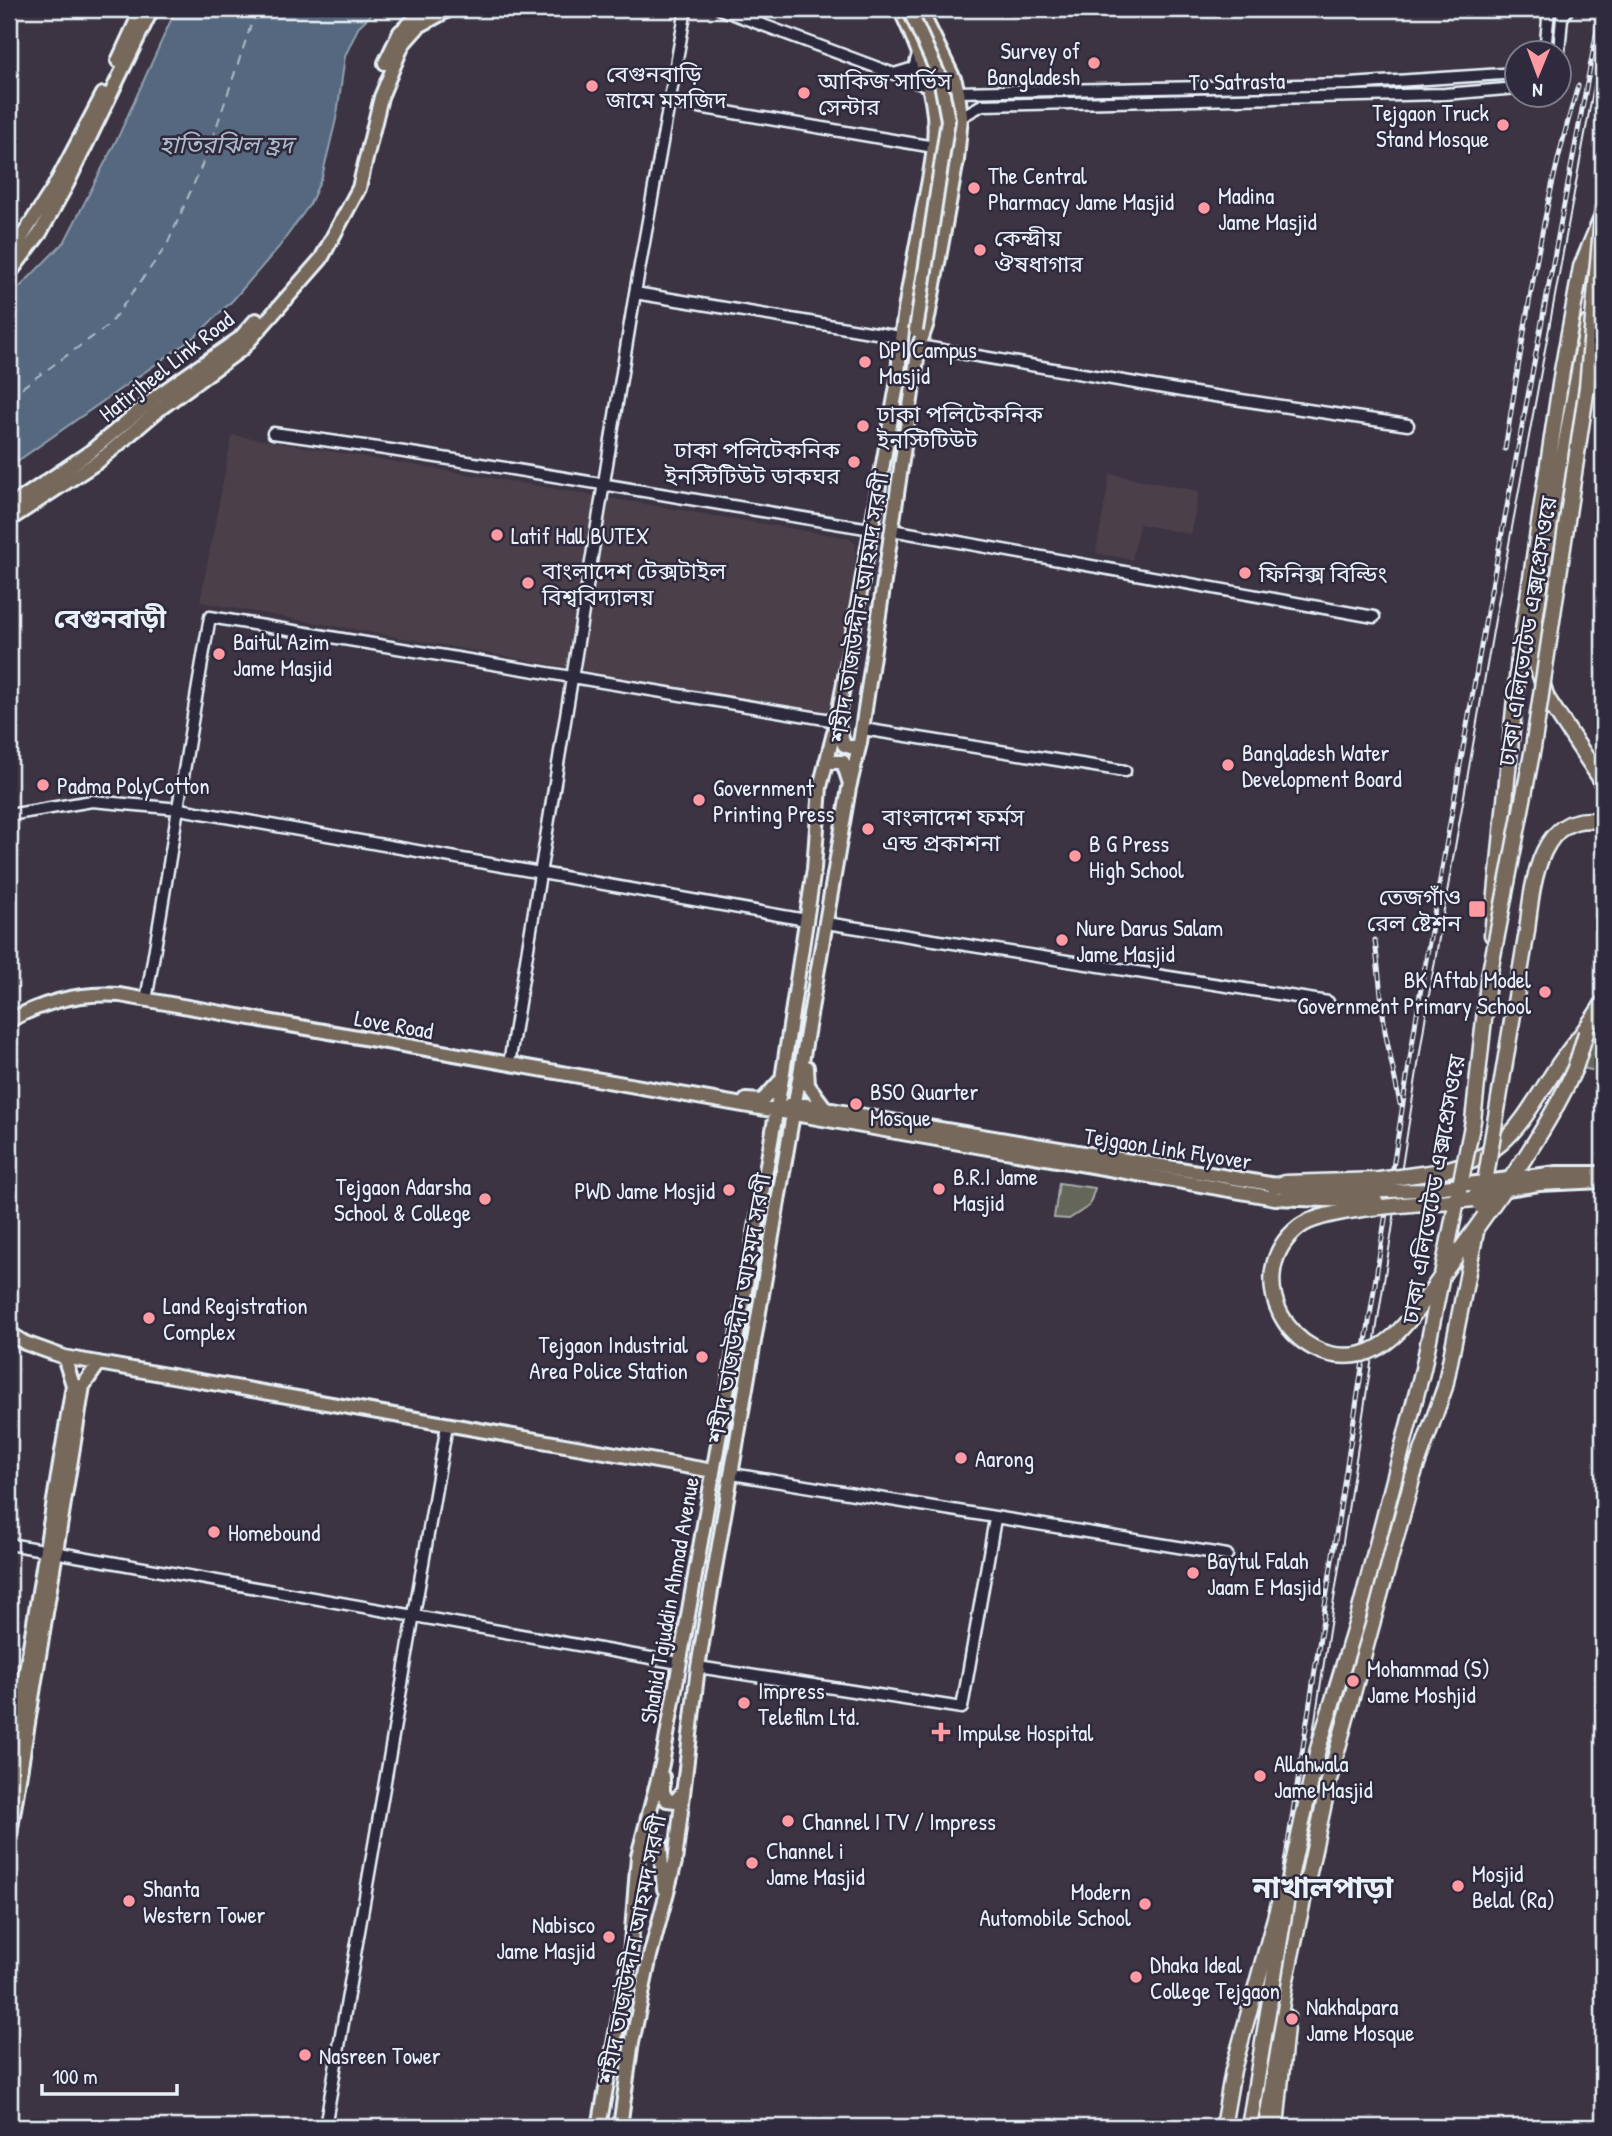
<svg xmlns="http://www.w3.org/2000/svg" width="1612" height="2136" font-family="'Patrick Hand','Noto Sans Bengali',sans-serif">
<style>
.built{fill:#4b404a}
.green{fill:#646658;stroke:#a6aca8;stroke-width:2}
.water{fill:#54687f;stroke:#8f9faf;stroke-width:2}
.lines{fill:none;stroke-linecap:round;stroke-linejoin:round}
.ferry{stroke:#adbac8;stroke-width:2;stroke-dasharray:9 7;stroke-linecap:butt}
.minor-casing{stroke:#e8f1f8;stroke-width:15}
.major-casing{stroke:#e8f1f8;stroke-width:18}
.highway-casing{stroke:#e8f1f8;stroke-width:19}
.minor{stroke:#2f2a3d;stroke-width:10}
.major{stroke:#76695c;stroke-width:12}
.highway{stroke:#76695c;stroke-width:14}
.tram{stroke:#e8f1f8;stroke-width:2}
.rail-casing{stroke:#e8f1f8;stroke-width:5}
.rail{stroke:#2f2a3d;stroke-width:2.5;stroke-dasharray:8;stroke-linecap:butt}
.major-bridge-casing{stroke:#e8f1f8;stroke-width:18;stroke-linecap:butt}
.highway-bridge-casing{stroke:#e8f1f8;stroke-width:19;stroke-linecap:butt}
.major-bridge{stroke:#76695c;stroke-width:12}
.highway-bridge{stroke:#76695c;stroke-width:14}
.poi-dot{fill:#ff9aa2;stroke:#2f2a3d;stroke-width:2.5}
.labels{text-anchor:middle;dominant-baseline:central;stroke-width:5;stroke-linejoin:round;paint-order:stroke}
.poi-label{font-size:23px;fill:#e8f1f8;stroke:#2f2a3d;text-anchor:start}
.street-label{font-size:23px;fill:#e8f1f8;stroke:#2f2a3d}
.water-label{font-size:24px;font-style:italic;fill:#adbac8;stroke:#2f2a3d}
.quarter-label{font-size:26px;font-weight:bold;fill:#e8f1f8;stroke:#2f2a3d}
.district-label{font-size:30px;font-weight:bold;fill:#e8f1f8;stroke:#2f2a3d}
</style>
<rect width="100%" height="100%" fill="#3c3443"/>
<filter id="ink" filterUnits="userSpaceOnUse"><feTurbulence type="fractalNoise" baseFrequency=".0143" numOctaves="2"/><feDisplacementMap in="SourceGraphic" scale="14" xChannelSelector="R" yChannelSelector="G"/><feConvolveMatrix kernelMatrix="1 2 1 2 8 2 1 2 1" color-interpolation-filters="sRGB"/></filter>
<g filter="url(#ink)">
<path class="built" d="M 232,435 L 848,538 L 856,544 L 855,565 L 829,714 L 200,602 Z
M 1110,474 L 1199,491 L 1191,534 L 1139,524 L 1132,560 L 1096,553 Z"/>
<path class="green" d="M 1603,1018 L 1603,1073 L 1579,1067 Z
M 1059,1183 L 1095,1188 L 1089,1206 L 1069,1219 L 1054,1218 Z"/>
<path class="water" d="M 176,9 L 377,9 L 359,26 L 345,56 L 337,115 L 322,177 L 310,204 L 279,247 L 233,300 L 196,336 L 9,467 L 9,298 L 65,241 L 119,135 Z"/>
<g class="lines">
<path class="ferry" d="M 9,397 L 109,325 L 167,245 L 209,149 L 252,22 L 262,9"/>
<defs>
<path id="minor" d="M 720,9 L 929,87
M 1545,52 L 1549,9
M 1559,52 L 1562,18 L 1568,9
M 894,74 L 914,68 L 918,54
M 958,92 L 1350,84 L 1518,73
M 669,102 L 934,147
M 961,117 L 982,105 L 1445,94 L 1518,88
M 635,293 L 900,337
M 919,346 L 1188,392 L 1408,425
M 273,433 C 473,460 672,497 871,529
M 892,530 L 1374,617
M 863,729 L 1125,771
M 9,815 L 92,801 L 180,809 L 806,920
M 826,923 L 1328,1002
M 146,1000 C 169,872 187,744 210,617 L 837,721
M 509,1064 L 635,293 L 686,9
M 732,1474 L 1227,1555
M 9,1544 L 679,1663
M 698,1667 L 962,1708 L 995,1519
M 325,2127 L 447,1425"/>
<path id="major" d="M 920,9 L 955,81 L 958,92 L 952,92
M 118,61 L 142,9
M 385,63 L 400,32 L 426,9
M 9,257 L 54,187 L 103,94
M 9,274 L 40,233 L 67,184 L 152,9
M 9,507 L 90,452 L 157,396 L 239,339 L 256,320
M 9,520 L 99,461 L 161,408 L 242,349 L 321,259 L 359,188 L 381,97 L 403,44 L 419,26 L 450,9
M 837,723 L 844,745 L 854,748 L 860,743
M 826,762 L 843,762 L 849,781
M 9,1021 C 44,1001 80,992 120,995 L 896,1132
M 807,1067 L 808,1085 L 826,1109
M 746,1100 L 762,1101 L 781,1080
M 789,1105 L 805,1105 L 898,1122
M 9,1333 L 25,1343 L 64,1357 L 713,1471
M 9,1774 L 73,1385 L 64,1357
M 663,1777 L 663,1792 L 667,1800 L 676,1801 L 683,1791
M 9,1840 L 83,1386 L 99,1363
M 642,1844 L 651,1839 L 660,1843 L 664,1889
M 599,2127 L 630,1956 L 638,1856 L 662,1764 L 782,1079 L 814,869 L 820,787 L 837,721 L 898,380 C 900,322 913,267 923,211 C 929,179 937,147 934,115 C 930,77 916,43 900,9
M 620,2127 L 631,2048 L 650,1956 L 675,1862 L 698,1667 L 849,788 L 860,743 L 919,346 L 927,323 L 957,160 L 961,117 L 958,92 L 932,87"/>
<path id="highway" d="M 1588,323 L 1545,555 L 1534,626 L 1533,653 L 1547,698 L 1603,783
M 1527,931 C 1532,888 1538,807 1603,822
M 1492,935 L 1519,657 L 1562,371 L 1581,267 L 1603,214
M 1429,1173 C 1508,1160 1519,1124 1559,1064 C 1574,1043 1590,1025 1603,1003
M 1262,2127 L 1285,1984 L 1329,1780 L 1413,1476
M 1276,2127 L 1287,2017"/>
</defs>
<use href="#minor" class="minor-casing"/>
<use href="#major" class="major-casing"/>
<use href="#highway" class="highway-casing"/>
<use href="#minor" class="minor"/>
<use href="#major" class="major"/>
<use href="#highway" class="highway"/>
<path class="tram" d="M 1251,2127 L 1429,995 L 1496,614 L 1603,37"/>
<defs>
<path id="rail" d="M 1505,449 C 1525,327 1542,205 1578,86
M 1375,940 L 1385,1031 L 1400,1104
M 1244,2127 L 1420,994 L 1487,612 L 1601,9"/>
</defs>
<use href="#rail" class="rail-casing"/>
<use href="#rail" class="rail"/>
<defs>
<path id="major-bridge" d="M 909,9 L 940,78 L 948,120 L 916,330
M 898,1122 L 1324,1193 L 1420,1190 L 1557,1173 L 1603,1173
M 896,1132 L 1275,1198 L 1377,1202
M 1475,1194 L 1539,1184 L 1603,1181"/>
<path id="highway-bridge" d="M 1274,1186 L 1285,1183 L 1379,1180 L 1429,1173
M 1481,1198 C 1440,1204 1327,1205 1299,1227 C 1239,1274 1289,1370 1362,1354 C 1374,1351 1385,1344 1394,1336 C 1418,1313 1436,1283 1456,1256 C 1496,1200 1547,1132 1575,1068 C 1579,1057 1582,1045 1586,1033
M 1481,1206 L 1527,931
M 1413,1476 L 1445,1387 L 1476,1232
M 1223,2127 L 1233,2070 L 1284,1885
M 1249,2127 L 1291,1873 L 1318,1749 L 1357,1621 L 1423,1369 L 1473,1121 L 1488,982 L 1533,748 L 1587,387 L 1603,206"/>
</defs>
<use href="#major-bridge" class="major-bridge-casing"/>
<use href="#highway-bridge" class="highway-bridge-casing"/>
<use href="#major-bridge" class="major-bridge"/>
<use href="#highway-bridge" class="highway-bridge"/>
</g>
</g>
<g class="poi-dot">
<circle cx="1094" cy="63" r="7"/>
<circle cx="592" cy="86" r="7"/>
<circle cx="804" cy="93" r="7"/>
<circle cx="1503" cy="125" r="7"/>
<circle cx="974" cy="188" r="7"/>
<circle cx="1204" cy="208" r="7"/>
<circle cx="980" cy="250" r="7"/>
<circle cx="865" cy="362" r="7"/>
<circle cx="863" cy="426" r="7"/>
<circle cx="854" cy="462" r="7"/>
<circle cx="497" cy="535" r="7"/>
<circle cx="1245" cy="573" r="7"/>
<circle cx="528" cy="583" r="7"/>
<circle cx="219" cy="654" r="7"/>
<circle cx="1228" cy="765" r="7"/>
<circle cx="43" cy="785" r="7"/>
<circle cx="699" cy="800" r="7"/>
<circle cx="868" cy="829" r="7"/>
<circle cx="1075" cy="856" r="7"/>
<rect x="1468" y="900" width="18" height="18" rx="3.5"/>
<circle cx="1062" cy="940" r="7"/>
<circle cx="1545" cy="992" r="7"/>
<circle cx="856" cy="1104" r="7"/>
<circle cx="939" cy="1189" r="7"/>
<circle cx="729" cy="1190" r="7"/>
<circle cx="485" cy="1199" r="7"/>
<circle cx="149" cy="1318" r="7"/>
<circle cx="702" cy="1357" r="7"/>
<circle cx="961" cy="1458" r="7"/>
<circle cx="214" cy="1532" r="7"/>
<circle cx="1193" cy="1573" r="7"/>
<circle cx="1353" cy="1681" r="7"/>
<circle cx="744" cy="1703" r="7"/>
<path d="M937.5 1721.5h7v7h7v7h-7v7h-7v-7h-7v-7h7z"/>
<circle cx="1260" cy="1776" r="7"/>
<circle cx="788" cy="1821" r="7"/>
<circle cx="752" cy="1863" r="7"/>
<circle cx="1458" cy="1886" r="7"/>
<circle cx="129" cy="1901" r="7"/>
<circle cx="1145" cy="1904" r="7"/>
<circle cx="609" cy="1937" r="7"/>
<circle cx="1136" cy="1977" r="7"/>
<circle cx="1292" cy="2019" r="7"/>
<circle cx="305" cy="2055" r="7"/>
</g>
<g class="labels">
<g class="poi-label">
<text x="1080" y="50" text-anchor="end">Survey of<tspan x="1080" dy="26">Bangladesh</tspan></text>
<text x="606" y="73">বেগুনবাড়ি<tspan x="606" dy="26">জামে মসজিদ</tspan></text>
<text x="818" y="80">আকিজ সার্ভিস<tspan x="818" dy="26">সেন্টার</tspan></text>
<text x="1489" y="112" text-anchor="end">Tejgaon Truck<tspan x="1489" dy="26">Stand Mosque</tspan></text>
<text x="988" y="175">The Central<tspan x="988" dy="26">Pharmacy Jame Masjid</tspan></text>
<text x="1218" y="195">Madina<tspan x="1218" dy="26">Jame Masjid</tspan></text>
<text x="994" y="237">কেন্দ্রীয়<tspan x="994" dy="26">ঔষধাগার</tspan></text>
<text x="879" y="349">DPI Campus<tspan x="879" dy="26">Masjid</tspan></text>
<text x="877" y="413">ঢাকা পলিটেকনিক<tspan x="877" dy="26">ইনস্টিটিউট</tspan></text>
<text x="840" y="449" text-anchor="end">ঢাকা পলিটেকনিক<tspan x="840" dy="26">ইনস্টিটিউট ডাকঘর</tspan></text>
<text x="511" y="535">Latif Hall BUTEX</text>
<text x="542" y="570">বাংলাদেশ টেক্সটাইল<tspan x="542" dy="26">বিশ্ববিদ্যালয়</tspan></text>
<text x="1259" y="573">ফিনিক্স বিল্ডিং</text>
<text x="233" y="641">Baitul Azim<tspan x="233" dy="26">Jame Masjid</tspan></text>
<text x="1242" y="752">Bangladesh Water<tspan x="1242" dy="26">Development Board</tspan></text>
<text x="57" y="785">Padma PolyCotton</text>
<text x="713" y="787">Government<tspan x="713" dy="26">Printing Press</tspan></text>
<text x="882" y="816">বাংলাদেশ ফর্মস<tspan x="882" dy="26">এন্ড প্রকাশনা</tspan></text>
<text x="1089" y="843">B G Press<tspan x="1089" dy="26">High School</tspan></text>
<text x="1461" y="896" text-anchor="end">তেজগাঁও<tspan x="1461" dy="26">রেল ষ্টেশন</tspan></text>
<text x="1076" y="927">Nure Darus Salam<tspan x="1076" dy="26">Jame Masjid</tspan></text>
<text x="1531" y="979" text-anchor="end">BK Aftab Model<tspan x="1531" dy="26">Government Primary School</tspan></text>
<text x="870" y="1091">BSO Quarter<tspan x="870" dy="26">Mosque</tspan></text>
<text x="953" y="1176">B.R.I Jame<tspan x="953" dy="26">Masjid</tspan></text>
<text x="471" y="1186" text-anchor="end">Tejgaon Adarsha<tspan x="471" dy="26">School &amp; College</tspan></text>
<text x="715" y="1190" text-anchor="end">PWD Jame Mosjid</text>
<text x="163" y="1305">Land Registration<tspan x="163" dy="26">Complex</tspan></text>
<text x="688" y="1344" text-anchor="end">Tejgaon Industrial<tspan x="688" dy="26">Area Police Station</tspan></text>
<text x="975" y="1458">Aarong</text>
<text x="228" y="1532">Homebound</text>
<text x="1207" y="1560">Baytul Falah<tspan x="1207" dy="26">Jaam E Masjid</tspan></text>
<text x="1367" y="1668">Mohammad (S)<tspan x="1367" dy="26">Jame Moshjid</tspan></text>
<text x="758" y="1690">Impress<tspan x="758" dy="26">Telefilm Ltd.</tspan></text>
<text x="957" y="1732">Impulse Hospital</text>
<text x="1274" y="1763">Allahwala<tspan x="1274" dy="26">Jame Masjid</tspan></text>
<text x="802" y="1821">Channel I TV / Impress</text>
<text x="766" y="1850">Channel i<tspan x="766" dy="26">Jame Masjid</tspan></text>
<text x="1472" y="1873">Mosjid<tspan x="1472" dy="26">Belal (Ra)</tspan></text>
<text x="143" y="1888">Shanta<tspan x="143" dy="26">Western Tower</tspan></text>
<text x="1131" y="1891" text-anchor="end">Modern<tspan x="1131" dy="26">Automobile School</tspan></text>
<text x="595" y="1924" text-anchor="end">Nabisco<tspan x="595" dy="26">Jame Masjid</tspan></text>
<text x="1150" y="1964">Dhaka Ideal<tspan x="1150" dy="26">College Tejgaon</tspan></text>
<text x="1306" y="2006">Nakhalpara<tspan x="1306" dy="26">Jame Mosque</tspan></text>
<text x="319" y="2055">Nasreen Tower</text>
</g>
<g class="street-label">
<text transform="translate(1237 81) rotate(-1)">To Satrasta</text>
<text transform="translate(166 366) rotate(-38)">Hatirjheel Link Road</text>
<text transform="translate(859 607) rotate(-81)">শহীদ তাজউদ্দীন আহমদ সরণী</text>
<text transform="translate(1527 631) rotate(-81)">ঢাকা এলিভেটেড এক্সপ্রেসওয়ে</text>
<text transform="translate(394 1024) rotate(10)">Love Road</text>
<text transform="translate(1168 1148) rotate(9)">Tejgaon Link Flyover</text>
<text transform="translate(1433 1189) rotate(-80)">ঢাকা এলিভেটেড এক্সপ্রেসওয়ে</text>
<text transform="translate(739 1308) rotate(-80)">শহীদ তাজউদ্দীন আহমদ সরণী</text>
<text transform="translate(669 1600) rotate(-80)">Shahid Tajuddin Ahmad Avenue</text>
<text transform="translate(632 1949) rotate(-79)">শহীদ তাজউদ্দীন আহমদ সরণী</text>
</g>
<g class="water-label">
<text x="226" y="144">হাতিরঝিল হ্রদ</text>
</g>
<g class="quarter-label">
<text x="110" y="618">বেগুনবাড়ী</text>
</g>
<g class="district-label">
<text x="1323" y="1887">নাখালপাড়া</text>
</g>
</g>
<rect width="1612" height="2136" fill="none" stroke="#2f2a3d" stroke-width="35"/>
<rect x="18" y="18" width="1577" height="2101" fill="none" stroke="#e8f1f8" stroke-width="2.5" filter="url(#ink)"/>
<g transform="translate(1538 74) rotate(181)"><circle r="33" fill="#2f2a3d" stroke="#797a88" stroke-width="2"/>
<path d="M0-5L12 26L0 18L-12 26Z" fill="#ff9aa2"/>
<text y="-10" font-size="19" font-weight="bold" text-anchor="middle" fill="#e8f1f8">N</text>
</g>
<path d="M42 2084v10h135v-10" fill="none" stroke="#e8f1f8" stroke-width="3.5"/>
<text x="52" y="2084" font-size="21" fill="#e8f1f8" stroke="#2f2a3d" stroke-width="5" paint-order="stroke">100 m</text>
</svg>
